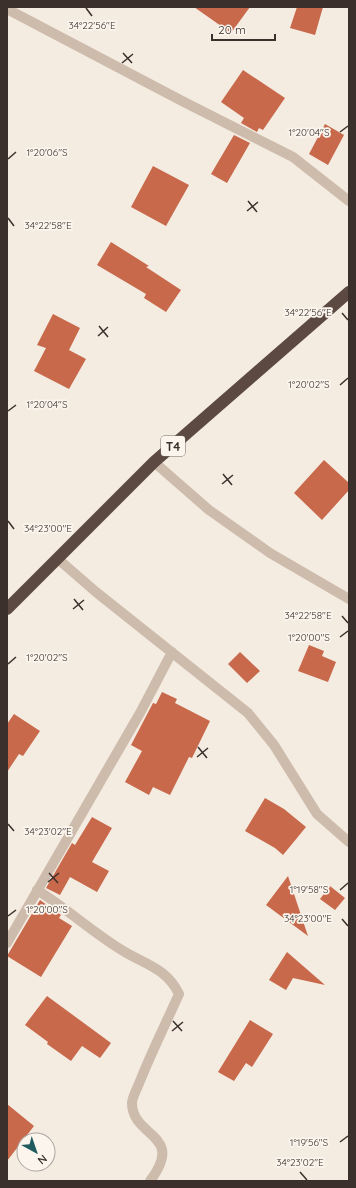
<svg xmlns="http://www.w3.org/2000/svg" width="356" height="1188" font-family="Quicksand,sans-serif">
<style>
.building{fill:#c8694b}
.lines{fill:none;stroke-linecap:round;stroke-linejoin:round}
.street{stroke:#cdbbac;stroke-width:10}
.highway{stroke:#5c4a42;stroke-width:12}
.ticks{fill:none;stroke:#3b302b;stroke-width:1.5}
.labels{text-anchor:middle;dominant-baseline:central;stroke-width:3.5;stroke-linejoin:round;paint-order:stroke}
.shield{fill:#fbf5ee;stroke:#756b66;stroke-width:1}
.shield-label{font-size:12px;font-weight:bold;fill:#3b302b}
.ticks-label{font-size:10px;text-anchor:middle;fill:#3b302b;stroke:#fbf5ee;stroke-width:3.5;stroke-linejoin:round;paint-order:stroke}
</style>
<rect width="100%" height="100%" fill="#f4ebe1"/>
<path class="building" d="M 194,7 L 250,7 L 231,33 Z
M 297,7 L 323,7 L 315,35 L 290,28 Z
M 243,70 L 285,98 L 263,130 L 259,128 L 257,132 L 241,123 L 244,118 L 221,102 Z
M 325,124 L 344,135 L 328,165 L 309,154 Z
M 234,135 L 250,143 L 227,183 L 211,174 Z
M 153,166 L 189,185 L 166,226 L 131,207 Z
M 111,242 L 149,266 L 146,267 L 181,290 L 166,312 L 144,298 L 146,294 L 97,265 Z
M 53,314 L 80,328 L 69,350 L 86,359 L 69,389 L 34,371 L 46,348 L 37,345 Z
M 324,460 L 349,483 L 349,490 L 322,520 L 294,493 Z
M 309,645 L 324,651 L 322,656 L 336,662 L 328,682 L 298,671 Z
M 240,652 L 260,671 L 247,683 L 228,664 Z
M 162,692 L 177,699 L 175,703 L 210,721 L 192,758 L 189,757 L 170,795 L 153,787 L 149,795 L 125,782 L 142,751 L 131,745 L 153,703 L 156,704 Z
M 14,714 L 40,731 L 23,756 L 19,754 L 7,772 L 7,724 Z
M 265,798 L 284,809 L 306,827 L 283,855 L 275,848 L 245,831 Z
M 92,817 L 112,828 L 92,862 L 109,871 L 97,892 L 70,877 L 60,895 L 46,888 L 72,843 L 75,845 Z
M 288,876 L 308,936 L 266,905 Z
M 330,886 L 345,898 L 335,910 L 320,899 Z
M 40,900 L 61,915 L 59,918 L 72,926 L 41,977 L 7,956 Z
M 287,952 L 325,985 L 293,978 L 286,990 L 269,980 Z
M 47,996 L 111,1043 L 100,1058 L 82,1046 L 71,1061 L 47,1044 L 48,1042 L 25,1025 Z
M 250,1020 L 273,1034 L 252,1067 L 246,1063 L 234,1081 L 218,1072 Z
M 7,1104 L 34,1126 L 7,1161 Z"/>
<g class="lines">
<path class="street" d="M 7,9 L 184,102 L 293,157 L 349,201
M 154,462 L 209,510 L 270,553 L 349,599
M 58,559 L 96,592 L 248,713 L 274,745 L 317,814 L 349,842
M 37,890 C 66,908 91,931 120,949 C 143,964 166,967 179,994 C 166,1023 152,1051 140,1081 C 138,1087 132,1097 132,1103 C 132,1138 186,1133 150,1181
M 7,943 L 140,713 L 172,652"/>
<path class="highway" d="M 7,609 L 154,462 L 349,292"/>
</g>
<path class="ticks" d="M 86,8 L 92,16M 123,53 L 132,63M 122,63 L 133,54M 340,132 L 348,126M 8,159 L 16,152M 248,201 L 257,212M 247,211 L 258,202M 8,218 L 14,226M 342,313 L 348,320M 99,326 L 108,337M 98,336 L 108,327M 340,385 L 348,378M 8,411 L 16,405M 223,474 L 232,485M 222,484 L 233,475M 8,521 L 14,529M 74,599 L 83,610M 73,609 L 84,600M 342,616 L 348,623M 340,637 L 348,631M 8,664 L 16,657M 198,747 L 207,758M 197,757 L 208,748M 8,824 L 14,831M 49,873 L 58,883M 48,882 L 59,873M 340,890 L 348,883M 8,916 L 16,910M 342,919 L 348,926M 173,1021 L 182,1031M 172,1031 L 183,1022M 340,1142 L 348,1136M 300,1172 L 307,1180"/>
<g class="labels">
<rect class="shield" x="161" y="436" width="24" height="20" rx="3"/>
<g class="shield-label">
<text x="173" y="446">T4</text>
</g>
</g>
<g class="ticks-label">
<text x="92" y="29">34°22'56"E</text>
<text x="309" y="136">1°20'04"S</text>
<text x="47" y="156">1°20'06"S</text>
<text x="48" y="229">34°22'58"E</text>
<text x="308" y="316">34°22'56"E</text>
<text x="309" y="388">1°20'02"S</text>
<text x="47" y="408">1°20'04"S</text>
<text x="48" y="532">34°23'00"E</text>
<text x="308" y="619">34°22'58"E</text>
<text x="309" y="641">1°20'00"S</text>
<text x="47" y="661">1°20'02"S</text>
<text x="48" y="835">34°23'02"E</text>
<text x="309" y="893">1°19'58"S</text>
<text x="47" y="913">1°20'00"S</text>
<text x="308" y="922">34°23'00"E</text>
<text x="309" y="1146">1°19'56"S</text>
<text x="300" y="1166">34°23'02"E</text>
</g>
<rect width="356" height="1188" fill="none" stroke="#3b302b" stroke-width="16"/>
<g transform="translate(36 1152) rotate(140)"><circle r="19" fill="#fbf5ee" stroke="#aea6a0"/>
<path d="M0-3L7 15L0 10L-7 15Z" fill="#1f5a5e"/>
<text y="-6" font-size="11" font-weight="bold" text-anchor="middle" fill="#3b302b">N</text>
</g>
<path d="M212 34v6h63v-6" fill="none" stroke="#3b302b" stroke-width="2"/>
<text x="218" y="34" font-size="12" fill="#3b302b" stroke="#fbf5ee" stroke-width="3" paint-order="stroke">20 m</text>
</svg>
